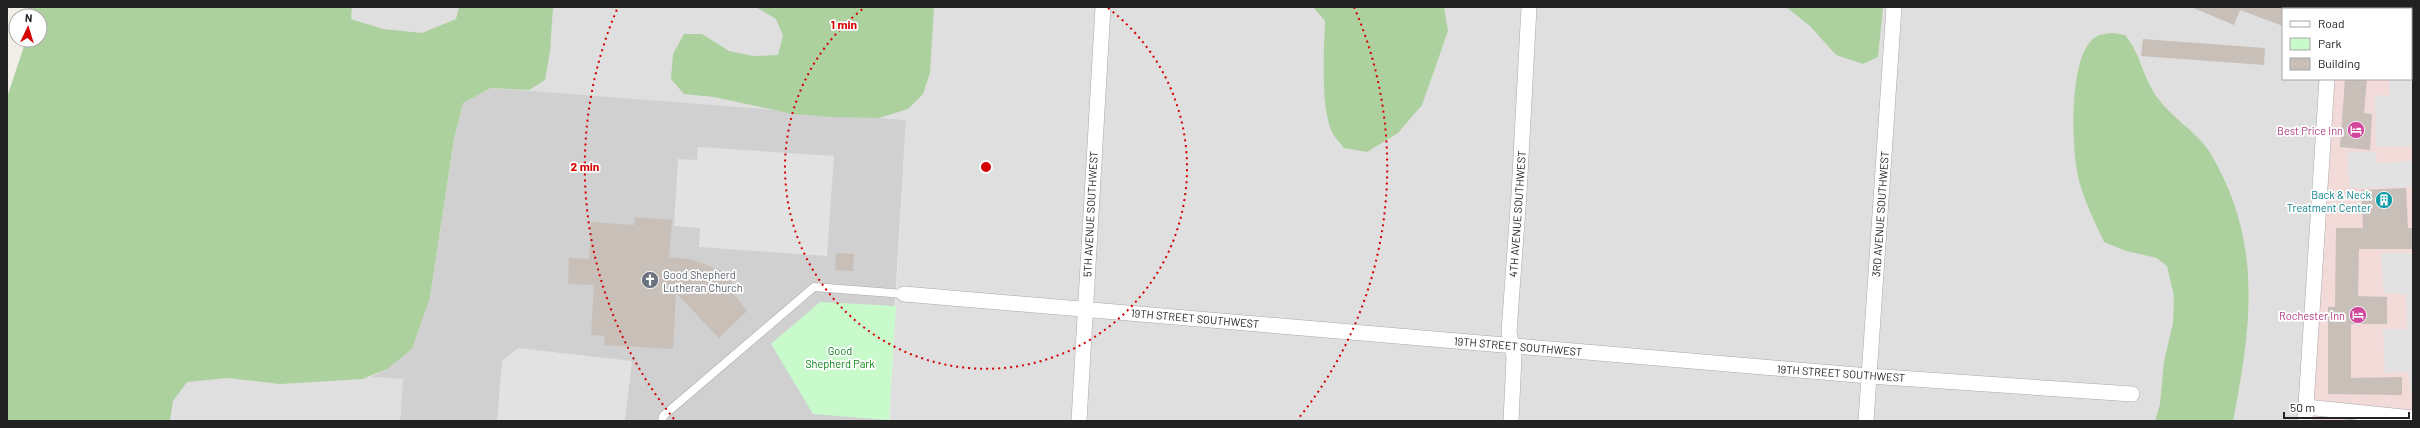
<svg xmlns="http://www.w3.org/2000/svg" width="2420" height="428" font-family="Barlow,sans-serif">
<style>
.residential{fill:#e0dfdf}
.commercial{fill:#f2dad9}
.religious{fill:#d0d0d0}
.forest{fill:#add19e}
.park{fill:#c8facc}
.parking{fill:#e2e2e2}
.building{fill:#c7bfb8}
.lines{fill:none;stroke-linecap:round;stroke-linejoin:round}
.service-casing{stroke:#a9a9a9;stroke-width:9}
.minor-casing{stroke:#a9a9a9;stroke-width:16}
.service{stroke:#fff;stroke-width:8}
.minor{stroke:#fff;stroke-width:15}
.ring{fill:none;stroke:#d40000;stroke-width:2;stroke-dasharray:2 4}
.labels{text-anchor:middle;dominant-baseline:central;stroke-width:3.5;stroke-linejoin:round;paint-order:stroke}
.hotel-label{font-size:11px;fill:#b23c85;stroke:#fff;text-anchor:end}
.culture-label{font-size:11px;fill:#0d838f;stroke:#fff;text-anchor:end}
.street-label{font-size:11px;fill:#222;stroke:#fff}
.worship-label{font-size:11px;fill:#5b616d;stroke:#fff;text-anchor:start}
.park-label{font-size:11px;fill:#0c8416;stroke:#fff}
.centre{fill:#d40000;stroke:#fff;stroke-width:2}
.ring-label{font-size:12px;text-anchor:middle;font-weight:bold;fill:#d40000;stroke:#fff;stroke-width:3.5;stroke-linejoin:round;paint-order:stroke}
</style>
<rect width="100%" height="100%" fill="#f2efe9"/>
<path class="residential" d="M 321,7 L 2337,7 L 2336,9 L 2283,9 L 2283,79 L 2327,79 L 2305,421 L 889,421 L 906,120 L 316,75 Z
M 165,364 L 403,379 L 400,421 L 162,421 Z"/>
<path class="commercial" d="M 2337,7 L 2413,7 L 2413,421 L 2305,421 L 2327,79 L 2411,79 L 2411,9 L 2336,9 Z"/>
<path class="religious" d="M 491,88 L 906,120 L 888,421 L 400,421 L 403,379 L 370,377 L 387,369 L 430,297 L 454,139 L 463,103 Z"/>
<path class="forest" d="M 28,7 L 352,7 L 351,19 L 383,29 L 422,33 L 456,19 L 459,7 L 553,7 L 550,52 L 545,80 L 529,90 L 491,88 L 463,103 L 454,139 L 430,297 L 412,349 L 387,369 L 363,379 L 280,384 L 228,378 L 187,382 L 173,401 L 170,421 L 7,421 L 7,97 L 26,40 L 40,40 L 40,16 L 29,16 Z
M 756,7 L 934,7 L 930,73 L 923,94 L 908,109 L 879,118 L 832,117 L 793,114 L 714,97 L 684,94 L 671,79 L 673,54 L 684,34 L 702,34 L 729,51 L 753,56 L 778,55 L 783,36 L 776,19 Z
M 1313,7 L 1444,7 L 1448,31 L 1422,105 L 1398,133 L 1367,152 L 1344,148 C 1341,144 1336,139 1333,134 C 1320,109 1324,50 1325,21 Z
M 1786,7 L 1883,7 L 1878,57 L 1863,64 L 1836,55 L 1810,26 Z
M 2112,33 L 2125,35 C 2139,51 2142,73 2153,91 C 2166,114 2196,131 2209,151 C 2263,240 2252,323 2233,421 L 2155,421 L 2160,404 L 2164,361 L 2173,323 L 2174,296 L 2167,266 L 2157,258 L 2126,251 L 2104,242 C 2093,218 2079,191 2076,165 C 2072,137 2069,51 2097,36 C 2101,34 2108,34 2112,33 Z"/>
<path class="park" d="M 820,302 L 896,306 L 889,420 L 813,414 L 771,344 Z"/>
<path class="parking" d="M 2411,48 L 2413,48 L 2413,147 L 2376,146 L 2375,95 L 2389,96 L 2389,79 L 2411,79 Z
M 698,147 L 834,156 L 827,256 L 699,247 L 700,228 L 674,226 L 678,159 L 697,160 Z
M 2376,151 L 2377,163 L 2413,161 L 2413,187 L 2350,188 L 2347,153 Z
M 2381,253 L 2413,253 L 2413,394 L 2410,394 L 2409,372 L 2385,373 L 2383,329 L 2407,329 L 2406,294 L 2384,294 Z
M 518,348 L 632,361 L 625,421 L 497,421 L 502,361 Z"/>
<path class="building" d="M 2191,7 L 2283,7 L 2283,26 L 2240,10 L 2234,25 Z
M 2143,39 L 2265,48 L 2264,65 L 2141,56 Z
M 2345,79 L 2367,79 L 2364,113 L 2372,114 L 2370,150 L 2340,147 Z
M 2406,188 L 2408,228 L 2412,228 L 2412,249 L 2359,249 L 2358,296 L 2387,297 L 2387,324 L 2351,324 L 2351,378 L 2402,377 L 2402,395 L 2328,394 L 2328,307 L 2335,307 L 2336,228 L 2363,228 L 2361,190 Z
M 635,217 L 672,220 L 669,257 L 694,260 L 733,276 L 732,286 L 734,294 L 747,311 L 719,338 L 676,293 L 673,349 L 604,345 L 605,336 L 591,335 L 594,285 L 568,284 L 569,258 L 589,259 L 591,222 L 634,225 Z
M 836,253 L 854,254 L 853,271 L 835,270 Z"/>
<g class="lines">
<defs>
<path id="service" d="M 662,421 L 663,416 L 814,287 L 904,294"/>
<path id="minor" d="M 2336,9 L 2337,7
M 904,294 L 1869,376 L 2132,394
M 2306,407 L 2413,418
M 1079,421 L 1103,7
M 1511,421 L 1514,357 L 1509,332 L 1519,194 L 1529,7
M 1866,421 L 1894,7
M 2305,421 L 2327,79"/>
</defs>
<use href="#service" class="service-casing"/>
<use href="#minor" class="minor-casing"/>
<use href="#service" class="service"/>
<use href="#minor" class="minor"/>
</g>
<g class="ring">
<path d="M1108 8A201 201 0 1 1 864 8"/>
<path d="M674 419A401 401 0 0 1 618 7M1354 7A401 401 0 0 1 1298 419"/>
</g>
<defs>
<symbol id="hotel-disc" viewBox="-11 -11 22 22"><circle r="9.5" fill="#d1479c" stroke="#fff"/><path d="M-6-4.5h1.5V1H6V5H4.5V3h-9V5H-6ZM-4 0a1.8 1.8 0 1 1 3.6 0ZM.5 0V-2.5h3Q6-2.5 6 0Z" fill="#fff"/></symbol>
<symbol id="building-disc" viewBox="-11 -11 22 22"><circle r="9.5" fill="#0f9aa8" stroke="#fff"/><path d="M-4-6H4V6H1V3H-1V6H-4ZM-2.5-4.3h1.7v1.8h-1.7ZM.8-4.3h1.7v1.8H.8ZM-2.5-1h1.7V.8h-1.7ZM.8-1h1.7V.8H.8Z" fill="#fff"/></symbol>
<symbol id="church-disc" viewBox="-11 -11 22 22"><circle r="9.5" fill="#6b7280" stroke="#fff"/><path d="M-1.2-6h2.4v3.5h3.3v2.4h-3.3V6h-2.4V-.1h-3.3v-2.4h3.3Z" fill="#fff"/></symbol>
</defs>
<g fill-rule="evenodd">
<use href="#hotel-disc" x="2346" y="120" width="20" height="20"/>
<use href="#building-disc" x="2374" y="190" width="20" height="20"/>
<use href="#church-disc" x="640" y="270" width="20" height="20"/>
<use href="#hotel-disc" x="2348" y="305" width="20" height="20"/>
</g>
<g class="labels">
<g class="hotel-label">
<text x="2343" y="130">Best Price Inn</text>
<text x="2345" y="315">Rochester Inn</text>
</g>
<g class="culture-label">
<text x="2371" y="194">Back &amp; Neck<tspan x="2371" dy="13">Treatment Center</tspan></text>
</g>
<g class="street-label">
<text transform="translate(1090 214) rotate(-87)">5TH AVENUE SOUTHWEST</text>
<text transform="translate(1517 214) rotate(-86)">4TH AVENUE SOUTHWEST</text>
<text transform="translate(1880 214) rotate(-86)">3RD AVENUE SOUTHWEST</text>
<text transform="translate(1195 318) rotate(5)">19TH STREET SOUTHWEST</text>
<text transform="translate(1518 346) rotate(5)">19TH STREET SOUTHWEST</text>
<text transform="translate(1841 373) rotate(4)">19TH STREET SOUTHWEST</text>
</g>
<g class="worship-label">
<text x="663" y="274">Good Shepherd<tspan x="663" dy="13">Lutheran Church</tspan></text>
</g>
<g class="park-label">
<text x="840" y="350">Good<tspan x="840" dy="13">Shepherd Park</tspan></text>
</g>
</g>
<circle cx="986" cy="167" r="6" class="centre"/>
<g class="ring-label">
<text x="844" y="29">1 min</text>
<text x="585" y="171">2 min</text>
</g>
<rect width="2420" height="428" fill="none" stroke="#222222" stroke-width="16"/>
<rect x="2282" y="8" width="130" height="72" fill="#ffffff" stroke="#a7a7a7"/>
<rect x="2290" y="21" width="20" height="6" fill="#ffffff" stroke="#a7a7a7"/>
<text x="2318" y="28" font-size="12" fill="#222222">Road</text>
<rect x="2290" y="38" width="20" height="12" fill="#c8facc" stroke="#a7a7a7"/>
<text x="2318" y="48" font-size="12" fill="#222222">Park</text>
<rect x="2290" y="58" width="20" height="12" fill="#c7bfb8" stroke="#a7a7a7"/>
<text x="2318" y="68" font-size="12" fill="#222222">Building</text>
<g transform="translate(28 28) rotate(4)"><circle r="19" fill="#ffffff" stroke="#a7a7a7"/>
<path d="M0-3L7 15L0 10L-7 15Z" fill="#d40000"/>
<text y="-6" font-size="11" font-weight="bold" text-anchor="middle" fill="#222222">N</text>
</g>
<path d="M2284 412v6h125v-6" fill="none" stroke="#222222" stroke-width="2"/>
<text x="2290" y="412" font-size="12" fill="#222222" stroke="#ffffff" stroke-width="3" paint-order="stroke">50 m</text>
</svg>
